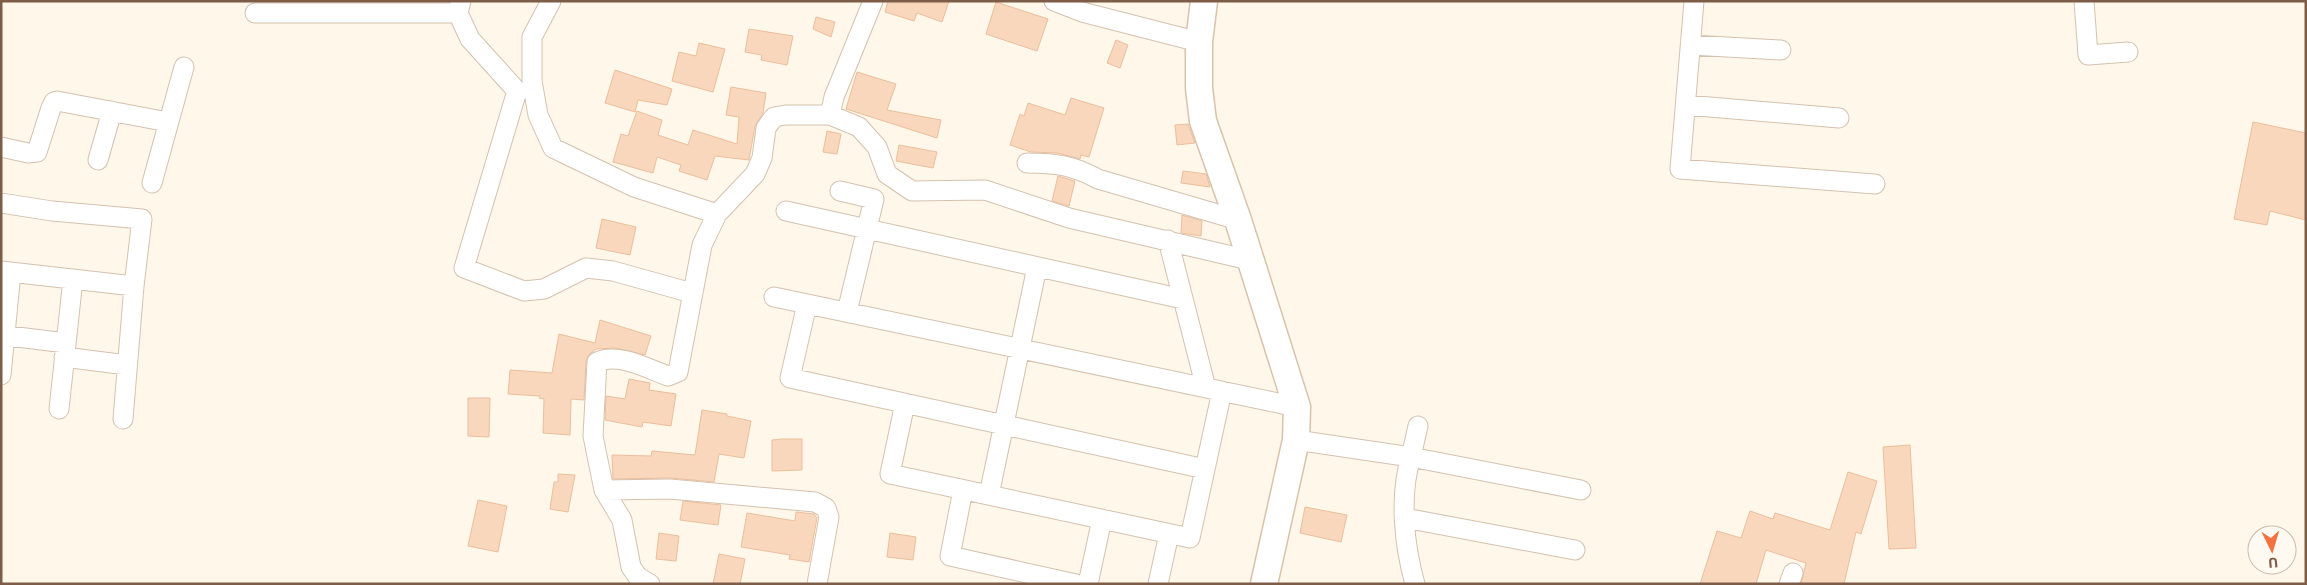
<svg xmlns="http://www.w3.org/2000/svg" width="2307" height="585" font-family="'Exo 2',sans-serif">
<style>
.building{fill:#f8d7bd;stroke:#ecbe9b}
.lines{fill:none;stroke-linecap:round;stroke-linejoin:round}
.street-casing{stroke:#d5c1af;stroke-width:21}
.secondary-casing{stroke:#d9c2ab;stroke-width:29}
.street{stroke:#fff;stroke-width:19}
.secondary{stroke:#fff;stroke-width:26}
</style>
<rect width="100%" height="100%" fill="#fff7e9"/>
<path class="building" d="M 888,1 L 949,1 L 942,22 L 917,13 L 914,21 L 885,12 Z
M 996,2 L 1048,19 L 1037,51 L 986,34 Z
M 816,17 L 835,22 L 831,37 L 813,29 Z
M 749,29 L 793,36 L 787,65 L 761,60 L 762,55 L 745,52 Z
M 1116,40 L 1128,45 L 1120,68 L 1107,63 Z
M 699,43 L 725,49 L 713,92 L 672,81 L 679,52 L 696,56 Z
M 615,70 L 672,89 L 667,105 L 638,100 L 635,112 L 605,103 Z
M 857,72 L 896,84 L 887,110 L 941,120 L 937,138 L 846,109 Z
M 731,87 L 766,93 L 763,113 L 755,126 L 749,160 L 715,156 L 707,180 L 679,171 L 681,165 L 657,157 L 653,173 L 613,162 L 621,134 L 628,136 L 637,111 L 662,120 L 658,135 L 688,145 L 693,130 L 737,144 L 739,117 L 726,115 Z
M 1071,98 L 1104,108 L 1089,157 L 1081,155 L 1080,159 L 1057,153 L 1031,152 L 1010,145 L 1020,114 L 1024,116 L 1028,103 L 1065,115 Z
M 2253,122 L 2306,133 L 2306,220 L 2270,211 L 2267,225 L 2234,219 Z
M 1188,124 L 1195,143 L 1177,145 L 1175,125 Z
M 827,131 L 841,134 L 837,154 L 823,152 Z
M 899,145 L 937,152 L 933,168 L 896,161 Z
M 1183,171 L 1206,174 L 1210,187 L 1181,183 Z
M 1058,176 L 1075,181 L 1069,206 L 1052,201 Z
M 1182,215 L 1202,221 L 1201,236 L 1181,233 Z
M 602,219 L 636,227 L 630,255 L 596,248 Z
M 600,320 L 651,336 L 645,355 L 616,348 L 596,349 L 589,355 L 586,361 L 584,400 L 571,399 L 570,435 L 543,433 L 544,399 L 539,398 L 540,396 L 508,394 L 510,370 L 552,373 L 559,334 L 595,343 Z
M 629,379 L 650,383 L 649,390 L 676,394 L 671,426 L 643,422 L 642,427 L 605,420 L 606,396 L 625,399 Z
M 468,398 L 490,398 L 489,437 L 468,436 Z
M 702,410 L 727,414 L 727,416 L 751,421 L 744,458 L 719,454 L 714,482 L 670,478 L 613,479 L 612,455 L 651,456 L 652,451 L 695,455 Z
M 782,439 L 802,439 L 802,470 L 772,471 L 772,440 Z
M 1910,445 L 1916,548 L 1889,549 L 1883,447 Z
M 1848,472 L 1877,481 L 1861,534 L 1856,532 L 1844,584 L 1801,584 L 1806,563 L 1766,550 L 1756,584 L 1700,584 L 1717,531 L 1741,538 L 1750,511 L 1773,519 L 1775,513 L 1830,530 Z
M 558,474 L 575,475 L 568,512 L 550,509 L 554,482 L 558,482 Z
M 478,500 L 507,506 L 498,552 L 468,546 Z
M 683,501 L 721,505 L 718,525 L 680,520 Z
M 1305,507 L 1347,515 L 1341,542 L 1300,533 Z
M 796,512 L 814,514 L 817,518 L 809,562 L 789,559 L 790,555 L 741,547 L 747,513 L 795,521 Z
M 659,533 L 679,536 L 676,561 L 656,559 Z
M 890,533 L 916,537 L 913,560 L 887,557 Z
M 719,554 L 745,559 L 740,584 L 713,584 Z"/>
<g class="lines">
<defs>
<path id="street" d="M 461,1 L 458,13 L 470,39 L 517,91 L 464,268 L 524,291 L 544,289 L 586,268 L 613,271 L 692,293
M 551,1 L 532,37 L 532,81 L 538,115 L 553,148 L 634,187 L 717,214
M 1054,1 L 1082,12 L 1199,42
M 1694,1 L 1680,169 L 1875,184
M 2084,1 L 2088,55 L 2128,52
M 255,13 L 458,13
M 1691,45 L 1781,50
M 1686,105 L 1839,118
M 830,115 L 834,97 L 873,1
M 1,147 L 28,153 L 37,152 L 51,108 L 54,102 L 57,101 L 168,122
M 98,160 L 112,111
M 1027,163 C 1056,163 1072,165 1098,179 L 1238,220
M 152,183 L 184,67
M 840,191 L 874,199 L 847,312
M 1,203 L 52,211 L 142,219 L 134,286 L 123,419
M 786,211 L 1183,299
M 1168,240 L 1206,388
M 1,271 L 134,286
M 774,297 L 1297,407
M 807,304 L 790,378 L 1205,469
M 1,335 L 66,343
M 64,357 L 127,365
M 1,375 L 11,272
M 905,403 L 890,474 L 1190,538 L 1222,391
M 59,409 L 73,279
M 1418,426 L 1411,457 L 1581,490
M 1296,440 L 1411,457 C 1399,496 1404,545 1415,584
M 604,490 L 670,489 L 815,502 L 826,508 L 829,517 L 817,584
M 963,490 L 950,556 L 1076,584
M 989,495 L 1037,267
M 1405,518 L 1575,550
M 650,584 L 638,577 L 631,567 L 622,520 L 604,490 L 593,436 L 597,362 C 618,352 648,369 668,376 L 678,372 L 702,245 L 717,214 L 755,174 L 762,158 L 766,128 L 774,117 L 786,115 L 830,115 L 859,127 L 877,147 L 887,174 L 912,191 L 985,190 L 1069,218 L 1249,260
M 1088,584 L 1102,519
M 1158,584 L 1169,534
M 1789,584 L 1793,573"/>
<path id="secondary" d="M 1204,1 L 1199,42 L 1199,88 L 1203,121 L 1238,220 L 1297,407 L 1296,440 L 1264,584"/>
</defs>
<use href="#street" class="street-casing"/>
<use href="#secondary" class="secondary-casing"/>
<use href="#street" class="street"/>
<use href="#secondary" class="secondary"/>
</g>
<rect width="2307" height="585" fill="none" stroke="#7d5d48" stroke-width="5"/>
<g transform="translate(2272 550) rotate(175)"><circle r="24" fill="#fffaf1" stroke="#cbbbad"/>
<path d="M0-4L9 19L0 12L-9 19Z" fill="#f67140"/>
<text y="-8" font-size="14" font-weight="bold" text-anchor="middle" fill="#7d5d48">U</text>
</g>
</svg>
